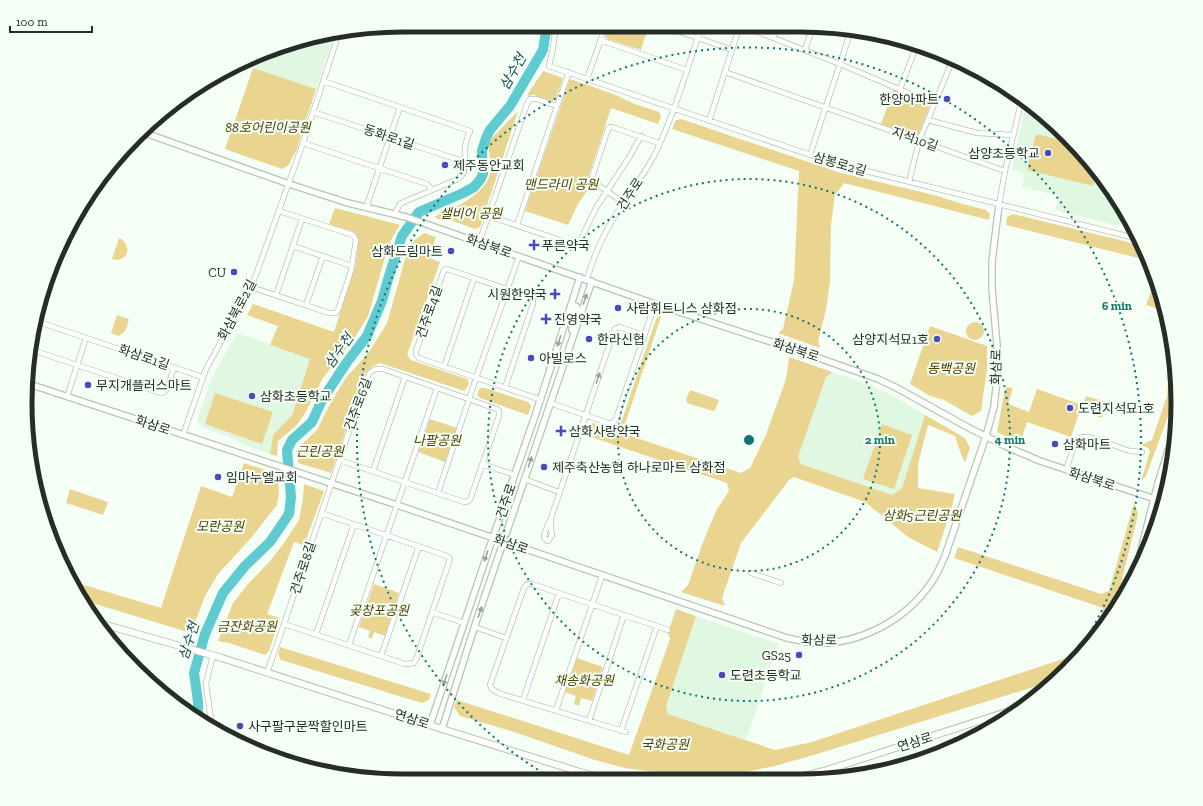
<svg xmlns="http://www.w3.org/2000/svg" width="1203" height="806" font-family="'Zilla Slab','Noto Sans KR',serif">
<style>
.built{fill:#e0f7e1}
.green{fill:#ead590}
.lines{fill:none;stroke-linecap:round;stroke-linejoin:round}
.river{stroke:#5fcacf;stroke-width:10}
.minor-casing{stroke:#b5c5b5;stroke-width:6}
.tertiary-casing{stroke:#b5c5b5;stroke-width:8}
.secondary-casing{stroke:#b5c5b5;stroke-width:8}
.minor{stroke:#fff;stroke-width:4.5}
.tertiary{stroke:#fff;stroke-width:5.5}
.secondary{stroke:#fff;stroke-width:6}
.oneway{fill:#9da09e}
.ring{fill:none;stroke:#0f766e;stroke-width:2;stroke-dasharray:2 4}
.poi-dot{fill:#4c48be;stroke:#f5fff5;stroke-width:1.5}
.labels{text-anchor:middle;dominant-baseline:central;stroke-width:4;stroke-linejoin:round;paint-order:stroke}
.poi-label{font-size:13px;fill:#262d27;stroke:#f5fff5;text-anchor:start}
.park-label{font-size:13px;font-style:italic;fill:#4e3e00;stroke:#f5fff5}
.street-label{font-size:13px;fill:#262d27;stroke:#f5fff5}
.water-label{font-size:14px;font-style:italic;fill:#1b4b4d;stroke:#f5fff5}
.rim{fill:none;stroke:#262d27;stroke-width:5}
.centre{fill:#0f766e;stroke:#f5fff5;stroke-width:2}
.ring-label{font-size:12px;text-anchor:middle;font-weight:bold;fill:#0f766e;stroke:#f5fff5;stroke-width:4;stroke-linejoin:round;paint-order:stroke}
</style>
<rect width="100%" height="100%" fill="#f5fff5"/>
<path class="built" d="M 333,37 L 316,89 L 242,65 L 282,45 Z
M 1025,105 L 1067,136 L 1114,193 L 1123,209 L 1119,226 L 1055,210 L 1059,196 L 1022,187 L 1025,174 L 1012,170 Z
M 237,333 L 310,358 L 292,415 L 273,435 L 270,454 L 244,445 L 233,438 L 201,427 L 197,421 L 212,377 Z
M 832,372 L 864,383 L 892,395 L 925,415 L 902,488 L 892,495 L 801,464 L 798,457 L 826,377 Z
M 696,616 L 778,644 L 746,740 L 668,714 L 666,707 Z"/>
<path class="green" d="M 609,25 L 649,25 L 641,50 L 607,39 L 605,34 Z
M 253,68 L 316,89 L 296,152 L 293,156 L 289,165 L 282,169 L 225,149 Z
M 543,71 L 563,78 L 556,98 L 553,101 L 534,95 L 528,96 L 527,95 Z
M 570,79 L 616,95 L 632,103 L 659,112 L 661,117 L 658,124 L 611,108 L 587,181 L 591,185 L 578,204 L 568,225 L 525,211 Z
M 894,88 L 928,103 L 929,108 L 919,134 L 914,136 L 881,124 Z
M 518,111 L 480,227 L 475,229 L 450,220 L 441,220 L 434,217 C 453,208 480,198 489,177 C 492,170 490,153 488,146 L 492,138 Z
M 681,119 L 841,173 L 934,195 L 959,203 L 986,210 L 990,214 L 989,220 L 844,183 L 835,195 L 831,225 L 830,281 L 826,310 L 818,341 L 820,348 L 778,333 L 783,329 L 794,280 L 799,171 L 672,129 L 676,120 Z
M 1036,134 L 1073,143 L 1096,171 L 1093,186 L 1027,170 Z
M 335,208 C 357,214 379,219 400,225 L 391,240 L 386,254 L 368,316 L 355,337 L 323,378 L 304,415 L 296,426 L 278,441 L 277,456 L 270,454 L 273,435 L 292,415 L 310,359 L 270,345 L 278,326 L 247,315 L 253,304 L 334,332 L 355,267 L 359,240 L 354,232 L 329,224 Z
M 1013,214 L 1128,242 L 1144,249 L 1150,261 L 1006,225 L 1007,217 Z
M 424,233 L 436,237 L 429,258 L 440,262 L 407,355 L 411,360 L 467,379 L 469,383 L 467,388 L 464,391 L 380,363 L 373,366 L 365,373 L 331,473 L 298,463 L 299,447 L 317,430 L 331,402 L 347,376 L 357,366 L 371,349 L 387,323 L 407,252 L 415,240 Z
M 119,238 C 134,245 127,264 112,259 Z
M 1151,291 L 1160,294 L 1165,311 L 1146,305 Z
M 117,315 L 129,319 C 127,327 126,332 119,336 L 111,333 Z
M 659,316 L 661,317 L 622,433 L 741,473 L 750,468 L 765,437 L 786,379 L 789,357 L 832,372 L 826,377 L 798,457 L 801,464 L 892,495 L 902,488 L 925,415 L 965,438 L 970,448 L 965,462 L 962,457 L 955,436 L 928,425 L 918,464 L 918,488 L 955,494 L 951,510 L 937,552 L 908,537 L 865,502 L 794,477 L 789,480 L 741,543 L 722,598 L 725,606 L 681,592 L 688,585 L 703,542 L 717,509 L 729,491 L 727,483 L 585,435 L 588,426 L 593,423 L 618,432 L 656,319 Z
M966 331a9 9 0 1 1 18 0a9 9 0 1 1-18 0Z
M 1169,324 L 1171,329 L 1177,392 L 1146,476 L 1141,481 L 1150,451 L 1148,448 L 1141,445 L 1152,440 L 1167,396 L 1171,347 Z
M 930,326 L 987,346 L 987,370 L 981,411 L 972,416 L 944,400 L 930,396 L 910,384 Z
M 1007,387 L 1013,388 L 1008,404 L 1029,412 L 1037,389 L 1082,405 L 1071,437 L 1027,422 L 1020,443 L 997,432 L 1005,389 Z
M 480,388 L 485,388 L 528,402 L 531,406 L 528,415 L 480,398 L 477,395 Z
M 690,390 L 719,400 L 715,410 L 713,411 L 687,403 L 686,399 Z
M 215,393 L 273,412 L 262,444 L 205,424 Z
M 1086,396 L 1107,402 L 1102,418 L 1081,411 Z
M 430,419 L 457,428 L 445,462 L 418,452 Z
M 882,424 L 912,435 L 894,489 L 863,479 Z
M 244,463 L 277,474 L 279,492 L 277,505 L 251,538 L 218,574 L 205,596 L 191,633 L 82,600 L 76,592 L 71,581 L 161,608 L 201,486 L 232,497 Z
M 304,484 L 324,491 L 304,545 L 294,542 L 267,614 L 280,618 L 269,651 L 265,655 L 229,643 L 218,641 L 233,603 L 248,584 L 270,561 L 284,543 L 299,520 L 303,498 Z
M 70,489 L 108,502 L 103,515 L 66,503 Z
M 1134,503 L 1138,513 L 1136,523 L 1113,615 L 1095,636 L 1103,608 L 954,558 L 958,547 L 1101,594 L 1109,591 Z
M 374,584 L 399,593 L 385,636 L 374,632 L 372,639 L 368,637 L 370,631 L 359,627 Z
M 676,609 L 696,616 L 666,707 L 668,714 L 775,750 L 812,742 L 1081,653 L 1067,670 L 1056,680 L 817,754 L 775,766 L 735,774 L 695,776 L 662,773 L 625,768 L 595,760 L 514,732 L 460,716 L 454,707 L 457,700 L 629,755 L 670,639 L 668,633 Z
M 280,647 L 431,694 L 429,700 L 422,703 L 281,660 L 278,654 Z
M 577,658 L 603,667 L 592,701 L 581,698 L 579,706 L 574,704 L 576,696 L 565,692 Z"/>
<g class="lines">
<path class="river" d="M 198,715 L 198,702 L 194,673 L 205,634 L 223,593 L 245,566 L 270,542 L 289,514 L 291,497 L 287,450 L 292,440 L 312,422 L 322,400 L 347,362 L 367,336 L 382,301 L 389,276 L 402,236 L 419,212 L 463,193 L 474,187 L 480,180 L 483,174 L 482,151 L 486,138 L 490,130 L 510,106 L 543,50 L 547,25"/>
<defs>
<path id="minor" d="M 556,25 L 553,48 L 549,66 L 834,163 L 1139,239
M 661,25 L 732,50
M 740,25 L 840,64 L 934,104
M 773,38 L 777,25
M 600,40 L 687,70
M 805,50 L 813,26
M 725,72 L 1005,171
M 587,79 L 606,25
M 323,81 L 470,131 C 468,136 465,143 465,149 C 464,161 469,173 456,180 L 406,201 L 400,204 L 395,213
M 900,89 L 916,47
M 313,112 L 465,162
M 928,120 L 977,133 L 1013,135
M 709,121 L 740,25
M 303,143 L 427,184 L 432,190
M 810,155 L 851,30
M 909,182 L 919,141 L 953,59
M 624,203 L 592,181 L 592,177 L 608,129 L 610,127 L 612,127 L 659,143
M 999,205 L 1005,171 L 1021,102
M 366,208 L 400,107
M 489,216 L 574,245 L 578,245 L 596,208 L 630,156 L 641,136
M 517,225 L 557,106
M 479,243 L 527,104 L 530,99 L 537,99 L 557,106 L 569,72
M 293,246 L 352,266
M 587,279 C 593,259 601,239 612,221 C 626,198 643,177 655,154 C 675,113 687,68 702,25
M 251,287 L 329,313 L 336,313 L 338,310 L 351,271 L 356,240 L 353,235 L 279,211
M 276,295 L 302,219
M 306,305 L 323,256
M 39,322 L 202,377
M 32,350 L 161,393 L 164,392 L 167,389 L 174,367
M 444,367 L 474,278
M 505,388 L 533,304 L 533,298 L 447,269 L 444,270 L 416,351 L 416,355 L 419,358 C 460,372 500,386 541,400
M 67,397 L 86,338
M 550,403 L 608,423 C 612,424 614,422 616,419 L 655,304
M 183,435 L 206,369 L 251,287 L 257,272 L 303,143 L 338,36
M 482,464 L 515,475
M 1066,470 L 1075,443 L 1081,437 L 1090,437 L 1130,451 L 1142,452
M 373,471 L 405,377
M 524,479 L 559,492
M 438,493 L 476,378 L 519,256
M 321,513 L 447,556 L 450,559 L 417,657 L 414,663 L 405,664 L 284,624 L 367,378 C 370,370 375,368 383,369 L 497,409 L 499,411 L 499,416 L 471,497 L 469,501 L 464,502 L 339,460
M 551,518 L 551,529 L 552,535 L 548,541 L 546,540 L 544,538 L 545,532 L 551,518 L 614,331 L 615,329 L 619,327 L 644,335
M 751,573 L 781,583
M 432,612 L 464,623
M 475,627 L 506,638
M 316,634 L 354,524
M 349,645 L 437,388
M 213,655 L 206,684 L 210,713 L 213,726
M 381,656 L 419,546
M 267,673 L 284,624
M 523,700 L 559,593
M 556,710 L 602,576
M 589,721 L 624,615
M 621,731 L 657,626
M 626,732 L 498,693 L 492,689 L 490,685 L 491,682 L 524,588 L 527,584 L 532,584 L 668,630"/>
<path id="tertiary" d="M 145,133 L 289,184 L 348,203 L 406,217 L 655,304 L 802,352 L 878,379 L 895,387 L 971,429 L 1005,446 L 1040,461 L 1155,499
M 571,311 L 574,306 L 576,306 L 577,308 L 573,319 L 572,330
M 26,383 L 397,505 L 787,638 C 797,640 805,642 815,643 C 859,645 906,620 931,583 C 937,575 941,565 945,556 L 986,436 L 994,407 L 997,379 L 997,345 L 992,289 L 992,261 L 999,205
M 1135,574 L 1158,483 L 1175,429
M 430,725 L 488,552 L 536,413 L 580,277
M 442,729 L 476,622 L 592,281"/>
<path id="secondary" d="M 99,623 L 222,658 L 442,729 L 580,772 L 615,781
M 784,781 L 824,771 L 1022,707"/>
</defs>
<use href="#minor" class="minor-casing"/>
<use href="#tertiary" class="tertiary-casing"/>
<use href="#secondary" class="secondary-casing"/>
<use href="#minor" class="minor"/>
<use href="#tertiary" class="tertiary"/>
<use href="#secondary" class="secondary"/>
</g>
<defs><path id="oneway-solid" d="M-6-.8H1V-3.2L6.5 0L1 3.2V.8H-6Z"/></defs>
<g class="oneway">
<use href="#oneway-solid" transform="translate(585 299) rotate(-71)"/>
<use href="#oneway-solid" transform="translate(559 341) rotate(108)"/>
<use href="#oneway-solid" transform="translate(598 378) rotate(-71)"/>
<use href="#oneway-solid" transform="translate(530 462) rotate(-72)"/>
<use href="#oneway-solid" transform="translate(486 556) rotate(109)"/>
<use href="#oneway-solid" transform="translate(480 612) rotate(-71)"/>
<use href="#oneway-solid" transform="translate(445 680) rotate(109)"/>
</g>
<g class="ring">
<circle cx="749" cy="440" r="131"/>
<circle cx="749" cy="440" r="261"/>
<path d="M553 779A392 392 0 1 1 1066 670"/>
</g>
<g class="poi-dot">
<circle cx="947" cy="99" r="4"/>
<circle cx="1048" cy="153" r="4"/>
<circle cx="445" cy="165" r="4"/>
<path d="M532 239h4v4h4v4h-4v4h-4v-4h-4v-4h4z"/>
<circle cx="451" cy="251" r="4"/>
<circle cx="234" cy="272" r="4"/>
<path d="M553 288h4v4h4v4h-4v4h-4v-4h-4v-4h4z"/>
<circle cx="618" cy="308" r="4"/>
<path d="M544 313h4v4h4v4h-4v4h-4v-4h-4v-4h4z"/>
<circle cx="589" cy="339" r="4"/>
<circle cx="937" cy="339" r="4"/>
<circle cx="531" cy="358" r="4"/>
<circle cx="88" cy="385" r="4"/>
<circle cx="252" cy="396" r="4"/>
<circle cx="1070" cy="408" r="4"/>
<path d="M559 425h4v4h4v4h-4v4h-4v-4h-4v-4h4z"/>
<circle cx="1055" cy="444" r="4"/>
<circle cx="544" cy="467" r="4"/>
<circle cx="218" cy="477" r="4"/>
<circle cx="799" cy="655" r="4"/>
<circle cx="722" cy="675" r="4"/>
<circle cx="240" cy="726" r="4"/>
</g>
<g class="labels">
<g class="poi-label">
<text x="939" y="99" text-anchor="end">한양아파트</text>
<text x="1040" y="153" text-anchor="end">삼양초등학교</text>
<text x="453" y="165">제주동안교회</text>
<text x="542" y="245">푸른약국</text>
<text x="443" y="251" text-anchor="end">삼화드림마트</text>
<text x="226" y="272" text-anchor="end">CU</text>
<text x="547" y="294" text-anchor="end">시원한약국</text>
<text x="626" y="308">사람휘트니스 삼화점</text>
<text x="554" y="319">진영약국</text>
<text x="597" y="339">한라신협</text>
<text x="929" y="339" text-anchor="end">삼양지석묘1호</text>
<text x="539" y="358">아빌로스</text>
<text x="96" y="385">무지개플러스마트</text>
<text x="260" y="396">삼화초등학교</text>
<text x="1078" y="408">도련지석묘1호</text>
<text x="569" y="431">삼화사랑약국</text>
<text x="1063" y="444">삼화마트</text>
<text x="552" y="467">제주축산농협 하나로마트 삼화점</text>
<text x="226" y="477">임마누엘교회</text>
<text x="791" y="655" text-anchor="end">GS25</text>
<text x="730" y="675">도련초등학교</text>
<text x="248" y="726">사구팔구문짝할인마트</text>
</g>
<g class="park-label">
<text x="268" y="127">88호어린이공원</text>
<text x="561" y="184">맨드라미 공원</text>
<text x="471" y="213">샐비어 공원</text>
<text x="951" y="368">동백공원</text>
<text x="437" y="440">나팔공원</text>
<text x="320" y="451">근린공원</text>
<text x="922" y="515">삼화5근린공원</text>
<text x="220" y="526">모란공원</text>
<text x="379" y="610">곶창포공원</text>
<text x="247" y="626">금잔화공원</text>
<text x="584" y="680">채송화공원</text>
<text x="665" y="744">국화공원</text>
</g>
<g class="street-label">
<text transform="translate(389 137) rotate(18)">동화로1길</text>
<text transform="translate(915 139) rotate(19)">지석10길</text>
<text transform="translate(840 164) rotate(16)">삼봉로2길</text>
<text transform="translate(630 194) rotate(-57)">건주로</text>
<text transform="translate(489 246) rotate(19)">화삼북로</text>
<text transform="translate(237 310) rotate(-62)">화삼북로2길</text>
<text transform="translate(429 312) rotate(-71)">건주로4길</text>
<text transform="translate(796 350) rotate(18)">화삼북로</text>
<text transform="translate(144 357) rotate(19)">화삼로1길</text>
<text transform="translate(996 367) rotate(-89)">화삼로</text>
<text transform="translate(358 404) rotate(-70)">건주로6길</text>
<text transform="translate(153 425) rotate(18)">화삼로</text>
<text transform="translate(1092 479) rotate(18)">화삼북로</text>
<text transform="translate(506 501) rotate(-71)">건주로</text>
<text transform="translate(511 544) rotate(19)">화삼로</text>
<text transform="translate(303 568) rotate(-72)">건주로8길</text>
<text transform="translate(819 640) rotate(1)">화삼로</text>
<text transform="translate(412 719) rotate(18)">연삼로</text>
<text transform="translate(915 742) rotate(-18)">연삼로</text>
</g>
<g class="water-label">
<text transform="translate(513 72) rotate(-60)">삼수천</text>
<text transform="translate(339 351) rotate(-55)">삼수천</text>
<text transform="translate(189 641) rotate(-72)">삼수천</text>
</g>
</g>
<path d="M0 0H1203V806H0ZM403 32H800A371 371 0 0 1 1171 403V403A371 371 0 0 1 800 774H403A371 371 0 0 1 32 403V403A371 371 0 0 1 403 32Z" fill="#f5fff5" fill-rule="evenodd"/>
<path class="rim" d="M403 32H800A371 371 0 0 1 1171 403V403A371 371 0 0 1 800 774H403A371 371 0 0 1 32 403V403A371 371 0 0 1 403 32Z"/>
<circle cx="749" cy="440" r="6" class="centre"/>
<g class="ring-label">
<text x="1117" y="310">6 min</text>
<text x="880" y="444">2 min</text>
<text x="1010" y="444">4 min</text>
</g>
<path d="M10 26v6h82v-6" fill="none" stroke="#262d27" stroke-width="2"/>
<text x="16" y="26" font-size="12" fill="#262d27" stroke="#f5fff5" stroke-width="3" paint-order="stroke">100 m</text>
</svg>
